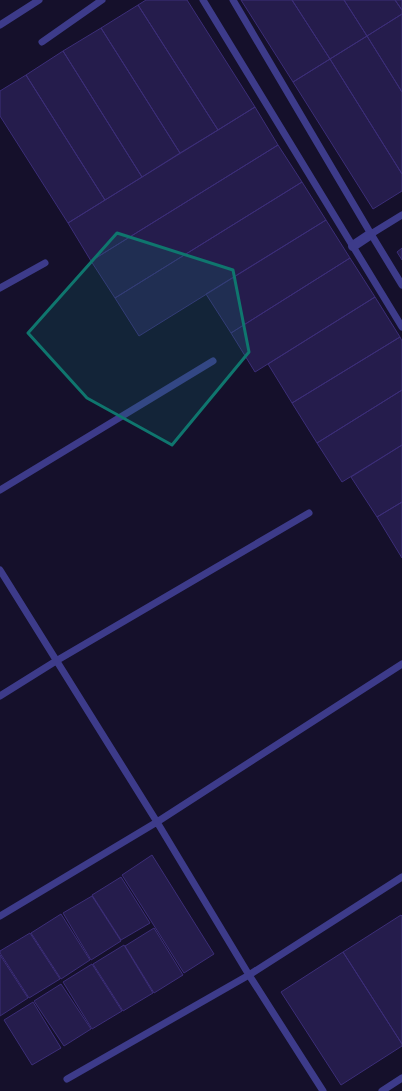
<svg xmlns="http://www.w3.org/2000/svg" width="402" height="1091" font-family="'PT Sans Narrow',sans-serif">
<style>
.building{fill:#251c4c;stroke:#3c2e78}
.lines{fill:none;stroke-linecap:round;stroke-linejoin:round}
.service{stroke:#3d3b8a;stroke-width:7}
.minor{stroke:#3d3b8a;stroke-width:10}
.marked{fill:#0f766e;fill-opacity:0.2;stroke:#0f766e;stroke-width:3;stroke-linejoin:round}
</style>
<rect width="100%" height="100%" fill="#15102b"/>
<path class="building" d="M 146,0 L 187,0 L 255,107 L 218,130 L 138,5 Z
M 241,0 L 292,0 L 330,59 L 293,82 Z
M 292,0 L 344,0 L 367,36 L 330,59 Z
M 344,0 L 395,0 L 402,10 L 402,14 L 367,36 Z
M 395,0 L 402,0 L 402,10 Z
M 138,5 L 218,130 L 180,153 L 101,28 Z
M 402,14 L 402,92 L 367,36 Z
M 101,28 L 180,153 L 142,177 L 63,51 Z
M 367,36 L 402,92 L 402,174 L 330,59 Z
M 63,51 L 142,177 L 105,200 L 26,75 Z
M 330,59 L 402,174 L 402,191 L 373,209 L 293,82 Z
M 26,75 L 105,200 L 68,223 L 0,116 L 0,91 Z
M 255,107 L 278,145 L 91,261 L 68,223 Z
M 278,145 L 302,182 L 115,298 L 91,261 Z
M 302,182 L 326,220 L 139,336 L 115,298 Z
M 326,220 L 350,258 L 231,333 L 206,294 Z
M 402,248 L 402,260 L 397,252 Z
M 350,258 L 375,297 L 255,372 L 231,333 Z
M 375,297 L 400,337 L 292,403 L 268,364 Z
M 400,337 L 402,341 L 402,390 L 317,443 L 292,403 Z
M 402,390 L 402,445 L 342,482 L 317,443 Z
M 402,445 L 402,502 L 377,517 L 351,477 Z
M 402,502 L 402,558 L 377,517 Z
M 152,855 L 214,954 L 184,973 L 122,875 Z
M 121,877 L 150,923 L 121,940 L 92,895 Z
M 92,896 L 121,941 L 91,960 L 63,913 Z
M 61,914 L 90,960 L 61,979 L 31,933 Z
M 401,915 L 402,916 L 402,1044 L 343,952 Z
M 154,928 L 183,975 L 154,993 L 125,946 Z
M 30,933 L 60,979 L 29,998 L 0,953 L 0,951 Z
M 124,945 L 153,993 L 123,1011 L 93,964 Z
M 343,952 L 402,1044 L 402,1046 L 341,1085 L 281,992 Z
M 0,955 L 28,998 L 0,1016 Z
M 92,964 L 122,1011 L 92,1029 L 63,982 Z
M 61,984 L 91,1029 L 64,1046 L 34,1001 Z
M 33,1002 L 61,1048 L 32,1065 L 4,1020 Z"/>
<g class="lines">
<path class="service" d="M 203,0 L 402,327
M 233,0 L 371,234 L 402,285
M 0,25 L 39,0
M 42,42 L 102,0
M 371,234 L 402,215
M 0,288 L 45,263
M 0,490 L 213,361
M 0,570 L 157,822 L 249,975 L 323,1091
M 0,696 L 56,661 L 309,513
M 0,916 L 157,822 L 402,664
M 67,1079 L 249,975 L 402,877
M 382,1091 L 402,1078"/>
<path class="minor" d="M 353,246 L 371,234"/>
</g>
<path class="marked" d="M 117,233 L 233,270 L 249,352 L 172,445 L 87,398 L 28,333 Z"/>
</svg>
